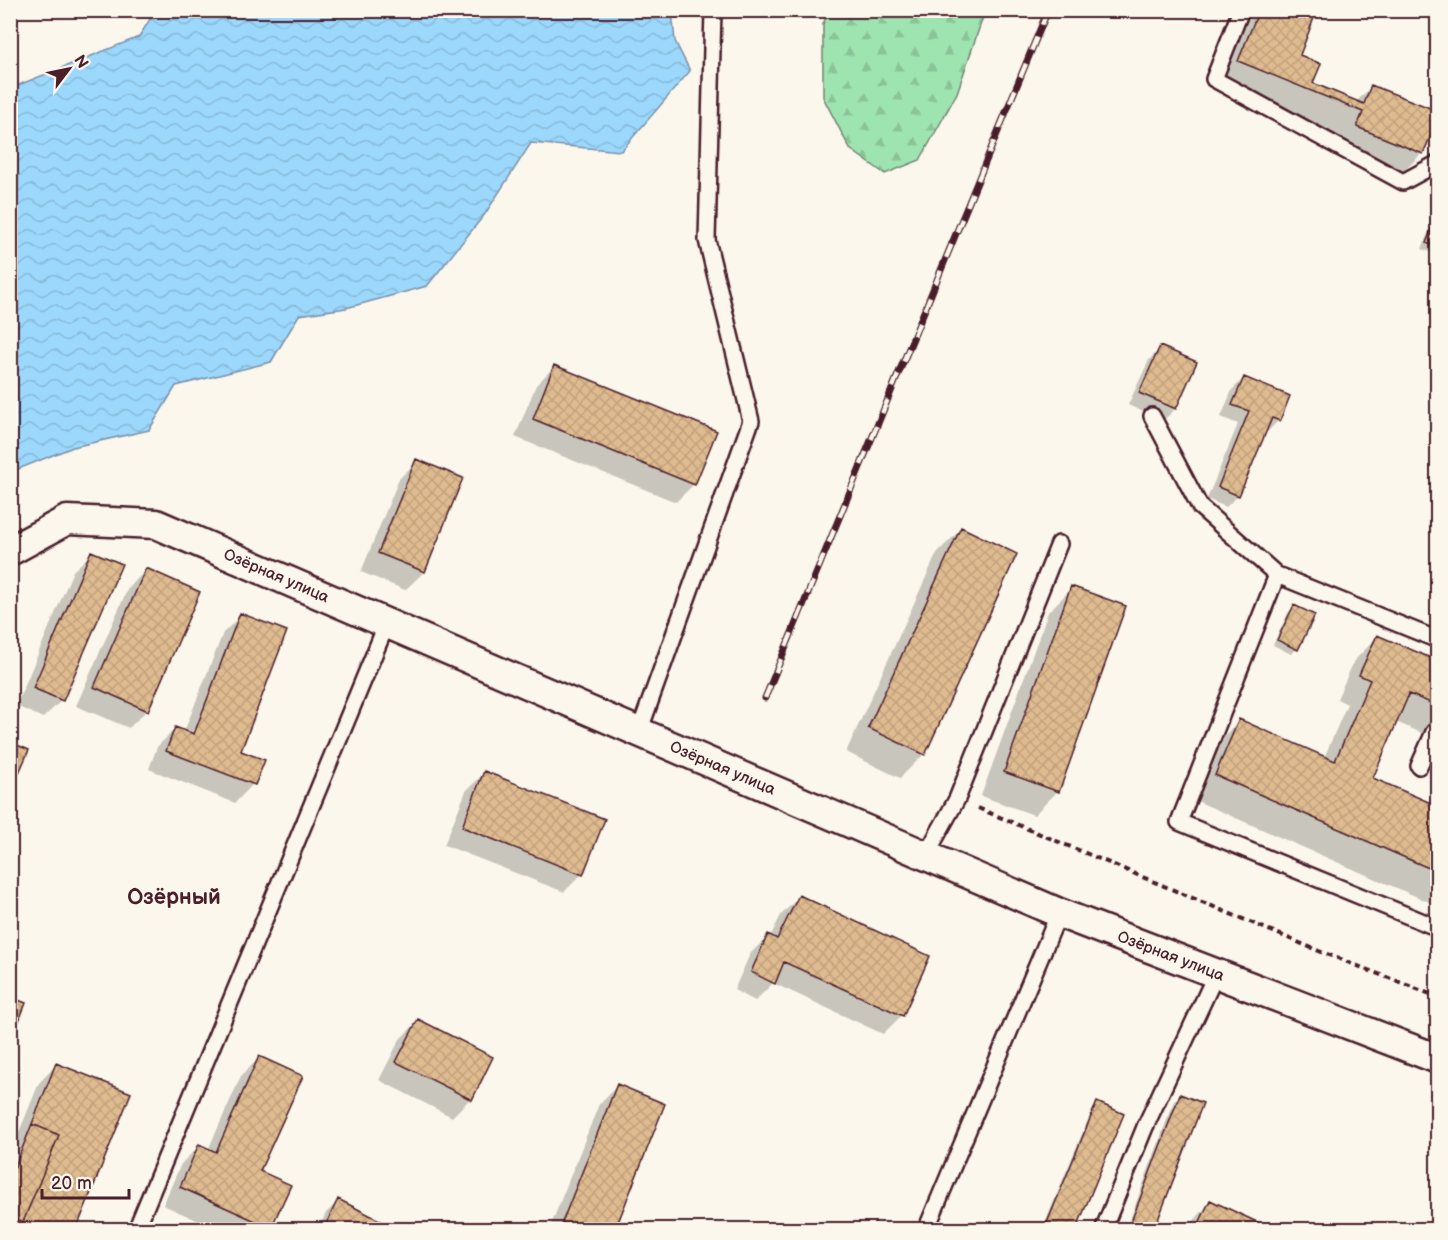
<svg xmlns="http://www.w3.org/2000/svg" width="1448" height="1240" font-family="'Balsamiq Sans',sans-serif">
<style>
.forest{fill:url(#forest-firs);stroke:#74826e;stroke-width:1.5}
.water{fill:url(#water-waves);stroke:#7b8ea8;stroke-width:1.5}
.shadow{fill:#0003}
.building{fill:url(#building-cross-hatch);stroke:#4a1f2b;stroke-width:1.5}
.lines{fill:none;stroke-linecap:round;stroke-linejoin:round}
.lane-casing{stroke:#4a1f2b;stroke-width:20}
.street-casing{stroke:#4a1f2b;stroke-width:33}
.path{stroke:#4a1f2b;stroke-width:4;stroke-dasharray:6 4.5;stroke-linecap:butt}
.lane{stroke:#fbf7ec;stroke-width:15}
.street{stroke:#fbf7ec;stroke-width:28}
.rail-casing{stroke:#4a1f2b;stroke-width:7}
.rail{stroke:#fbf7ec;stroke-width:4.5;stroke-dasharray:14;stroke-linecap:butt}
.labels{text-anchor:middle;dominant-baseline:central;stroke-width:4.5;stroke-linejoin:round;paint-order:stroke}
.street-label{font-size:16px;fill:#4a1f2b;stroke:#fbf7ec}
.district-label{font-size:22px;font-weight:bold;fill:#4a1f2b;stroke:#fbf7ec}
</style>
<defs>
<pattern id="forest-firs" width="22" height="20" patternUnits="userSpaceOnUse" patternTransform="scale(1.5)"><rect width="22" height="20" fill="#9ee4b1"/><path d="M5 1l3.5 6h-7zM16 11l3.5 6h-7z" fill="#8ac398"/></pattern>
<pattern id="water-waves" width="16" height="10" patternUnits="userSpaceOnUse" patternTransform="scale(1.5)"><rect width="16" height="10" fill="#9bd8fc"/><path d="M0 5q4-4 8 0t8 0" fill="none" stroke="#87b9d8"/></pattern>
<pattern id="building-cross-hatch" width="8" height="8" patternUnits="userSpaceOnUse" patternTransform="scale(1.5)"><rect width="8" height="8" fill="#dfbb90"/><path d="M0 0l8 8M0 8l8-8" fill="none" stroke="#c1a07c"/></pattern>
</defs>
<rect width="100%" height="100%" fill="#fbf7ec"/>
<filter id="ink" filterUnits="userSpaceOnUse"><feTurbulence type="fractalNoise" baseFrequency=".0167" numOctaves="2"/><feDisplacementMap in="SourceGraphic" scale="12" xChannelSelector="R" yChannelSelector="G"/><feConvolveMatrix kernelMatrix="1 2 1 2 8 2 1 2 1" color-interpolation-filters="sRGB"/></filter>
<g filter="url(#ink)">
<path class="forest" d="M 829,11 L 985,11 L 957,93 L 920,160 L 885,174 L 850,149 L 823,97 L 823,24 Z"/>
<path class="water" d="M 155,11 L 672,11 L 675,41 L 690,71 L 621,151 L 531,143 L 485,214 L 427,286 L 346,308 L 299,315 L 271,362 L 176,386 L 149,430 L 73,447 L 11,472 L 11,88 L 139,37 Z"/>
<path class="shadow" d="M 1246,10 L 1316,10 L 1298,55 L 1311,84 L 1356,102 L 1372,86 L 1422,153 L 1398,177 L 1334,151 L 1340,136 L 1215,85 Z
M 1438,206 L 1438,255 L 1422,249 Z
M 1161,347 L 1175,409 L 1163,421 L 1128,405 L 1149,360 Z
M 554,367 L 694,484 L 676,502 L 515,437 L 536,385 Z
M 1244,378 L 1279,420 L 1267,432 L 1264,431 L 1238,495 L 1226,507 L 1207,499 L 1238,424 L 1221,417 L 1232,390 Z
M 417,461 L 461,479 L 424,572 L 405,590 L 361,572 L 399,479 Z
M 961,529 L 924,754 L 900,778 L 846,752 L 937,553 Z
M 92,553 L 62,700 L 43,718 L 16,706 L 73,571 Z
M 146,570 L 147,710 L 129,728 L 76,706 L 128,588 Z
M 1072,588 L 1058,791 L 1034,815 L 981,796 L 1048,612 Z
M 1294,607 L 1297,649 L 1291,654 L 1273,645 L 1288,613 Z
M 241,615 L 239,752 L 263,761 L 253,784 L 235,803 L 149,769 L 157,747 L 175,729 L 184,732 L 223,633 Z
M 1377,637 L 1438,663 L 1438,740 L 1396,722 L 1371,779 L 1438,807 L 1438,906 L 1192,799 L 1215,745 L 1239,721 L 1324,758 L 1347,704 L 1337,699 L 1354,661 Z
M 484,773 L 582,874 L 564,892 L 444,845 L 466,791 Z
M 799,897 L 928,957 L 901,1016 L 883,1034 L 773,983 L 755,1001 L 734,990 L 750,954 L 768,936 L 770,937 L 781,915 Z
M 418,1021 L 470,1099 L 452,1117 L 379,1080 L 400,1039 Z
M 259,1058 L 258,1172 L 270,1227 L 268,1230 L 206,1230 L 210,1226 L 163,1205 L 181,1164 L 199,1146 L 208,1150 L 241,1076 Z
M 57,1064 L 74,1230 L 19,1230 L 30,1218 L 28,1216 L 14,1230 L 10,1230 L 10,1163 L 18,1144 L 15,1142 L 39,1083 Z
M 617,1086 L 614,1230 L 549,1230 L 599,1104 Z
M 1180,1096 L 1153,1230 L 1126,1230 L 1174,1101 Z
M 1097,1104 L 1074,1230 L 1042,1230 L 1092,1110 Z
M 338,1201 L 396,1230 L 318,1230 L 326,1213 Z
M 1211,1202 L 1271,1230 L 1185,1230 Z"/>
<path class="building" d="M 1259,10 L 1317,10 L 1300,55 L 1321,64 L 1313,83 L 1364,104 L 1371,85 L 1438,111 L 1438,119 L 1423,154 L 1357,127 L 1363,112 L 1238,61 Z
M 1438,213 L 1438,247 L 1426,243 Z
M 1160,346 L 1197,362 L 1176,409 L 1139,393 Z
M 554,365 L 717,431 L 695,485 L 533,419 Z
M 1244,377 L 1290,396 L 1280,421 L 1272,418 L 1239,496 L 1218,487 L 1249,411 L 1232,405 Z
M 416,459 L 463,478 L 425,572 L 378,553 Z
M 961,527 L 1017,554 L 925,755 L 868,728 Z
M 91,551 L 122,564 L 63,701 L 33,688 Z
M 146,568 L 200,592 L 148,711 L 94,687 Z
M 1071,586 L 1126,606 L 1059,792 L 1004,772 Z
M 1294,605 L 1315,615 L 1298,650 L 1277,640 Z
M 240,613 L 287,631 L 241,751 L 265,760 L 255,785 L 166,751 L 175,727 L 194,734 Z
M 1377,635 L 1438,661 L 1438,706 L 1409,694 L 1373,778 L 1438,806 L 1438,872 L 1215,775 L 1239,719 L 1335,761 L 1370,680 L 1359,675 Z
M 10,742 L 29,750 L 10,793 Z
M 484,771 L 605,819 L 583,875 L 462,827 Z
M 799,895 L 930,956 L 903,1016 L 784,962 L 775,984 L 751,972 L 768,934 L 777,939 Z
M 10,997 L 26,1003 L 17,1026 L 10,1023 Z
M 418,1019 L 493,1057 L 472,1100 L 396,1062 Z
M 259,1056 L 303,1076 L 260,1171 L 291,1185 L 271,1228 L 180,1187 L 199,1144 L 216,1152 Z
M 56,1063 L 131,1093 L 76,1230 L 41,1230 L 23,1222 L 59,1135 L 32,1124 Z
M 617,1084 L 665,1104 L 615,1230 L 559,1230 Z
M 1180,1094 L 1203,1103 L 1154,1230 L 1128,1230 Z
M 1097,1102 L 1124,1114 L 1076,1230 L 1044,1230 Z
M 32,1124 L 59,1135 L 23,1222 L 10,1217 L 10,1179 Z
M 338,1199 L 399,1230 L 323,1230 Z
M 1210,1200 L 1274,1230 L 1196,1230 Z"/>
<g class="lines">
<defs>
<path id="lane" d="M 1241,10 L 1214,79 L 1403,182 L 1438,163
M 1152,416 L 1200,507 L 1277,575 L 1438,640
M 1277,575 L 1179,822 L 1438,928
M 639,732 L 751,421 L 707,240 L 713,10
M 1419,766 L 1434,732 L 1438,733
M 926,855 L 957,799 L 1059,544
M 136,1230 L 387,623
M 926,1230 L 1059,913
M 1103,1230 L 1145,1127 L 1216,974"/>
<g id="street">
<path id="s1" d="M 10,551 L 67,520 L 156,524 L 1059,913 L 1438,1059"/>
</g>
</defs>
<use href="#lane" class="lane-casing"/>
<use href="#street" class="street-casing"/>
<path class="path" d="M 978,808 L 1319,951 L 1438,997"/>
<use href="#lane" class="lane"/>
<use href="#street" class="street"/>
<defs>
<path id="rail" d="M 765,698 L 1048,10"/>
</defs>
<use href="#rail" class="rail-casing"/>
<use href="#rail" class="rail"/>
</g>
</g>
<g class="labels">
<g class="street-label">
<text stroke="none"><textPath href="#s1" startOffset="285">Озёрная улица</textPath></text>
<text stroke="none"><textPath href="#s1" startOffset="771">Озёрная улица</textPath></text>
<text stroke="none"><textPath href="#s1" startOffset="1257">Озёрная улица</textPath></text>
</g>
<g class="district-label">
<text x="174" y="897">Озёрный</text>
</g>
</g>
<rect width="1448" height="1240" fill="none" stroke="#fbf7ec" stroke-width="36"/>
<rect x="18" y="18" width="1412" height="1204" fill="none" stroke="#4a1f2b" stroke-width="2" filter="url(#ink)"/>
<g transform="translate(69 69) rotate(58)" stroke="#fbf7ec" stroke-width="4.5" paint-order="stroke">
<path d="M0-4.5L10 22L0 15L-10 22Z" fill="#4a1f2b"/>
<text y="-9" font-size="16" font-weight="bold" text-anchor="middle" fill="#4a1f2b">N</text>
</g>
<path d="M42 1189v9h87v-9" fill="none" stroke="#4a1f2b" stroke-width="3"/>
<text x="51" y="1189" font-size="18" fill="#4a1f2b" stroke="#fbf7ec" stroke-width="4.5" paint-order="stroke">20 m</text>
</svg>
